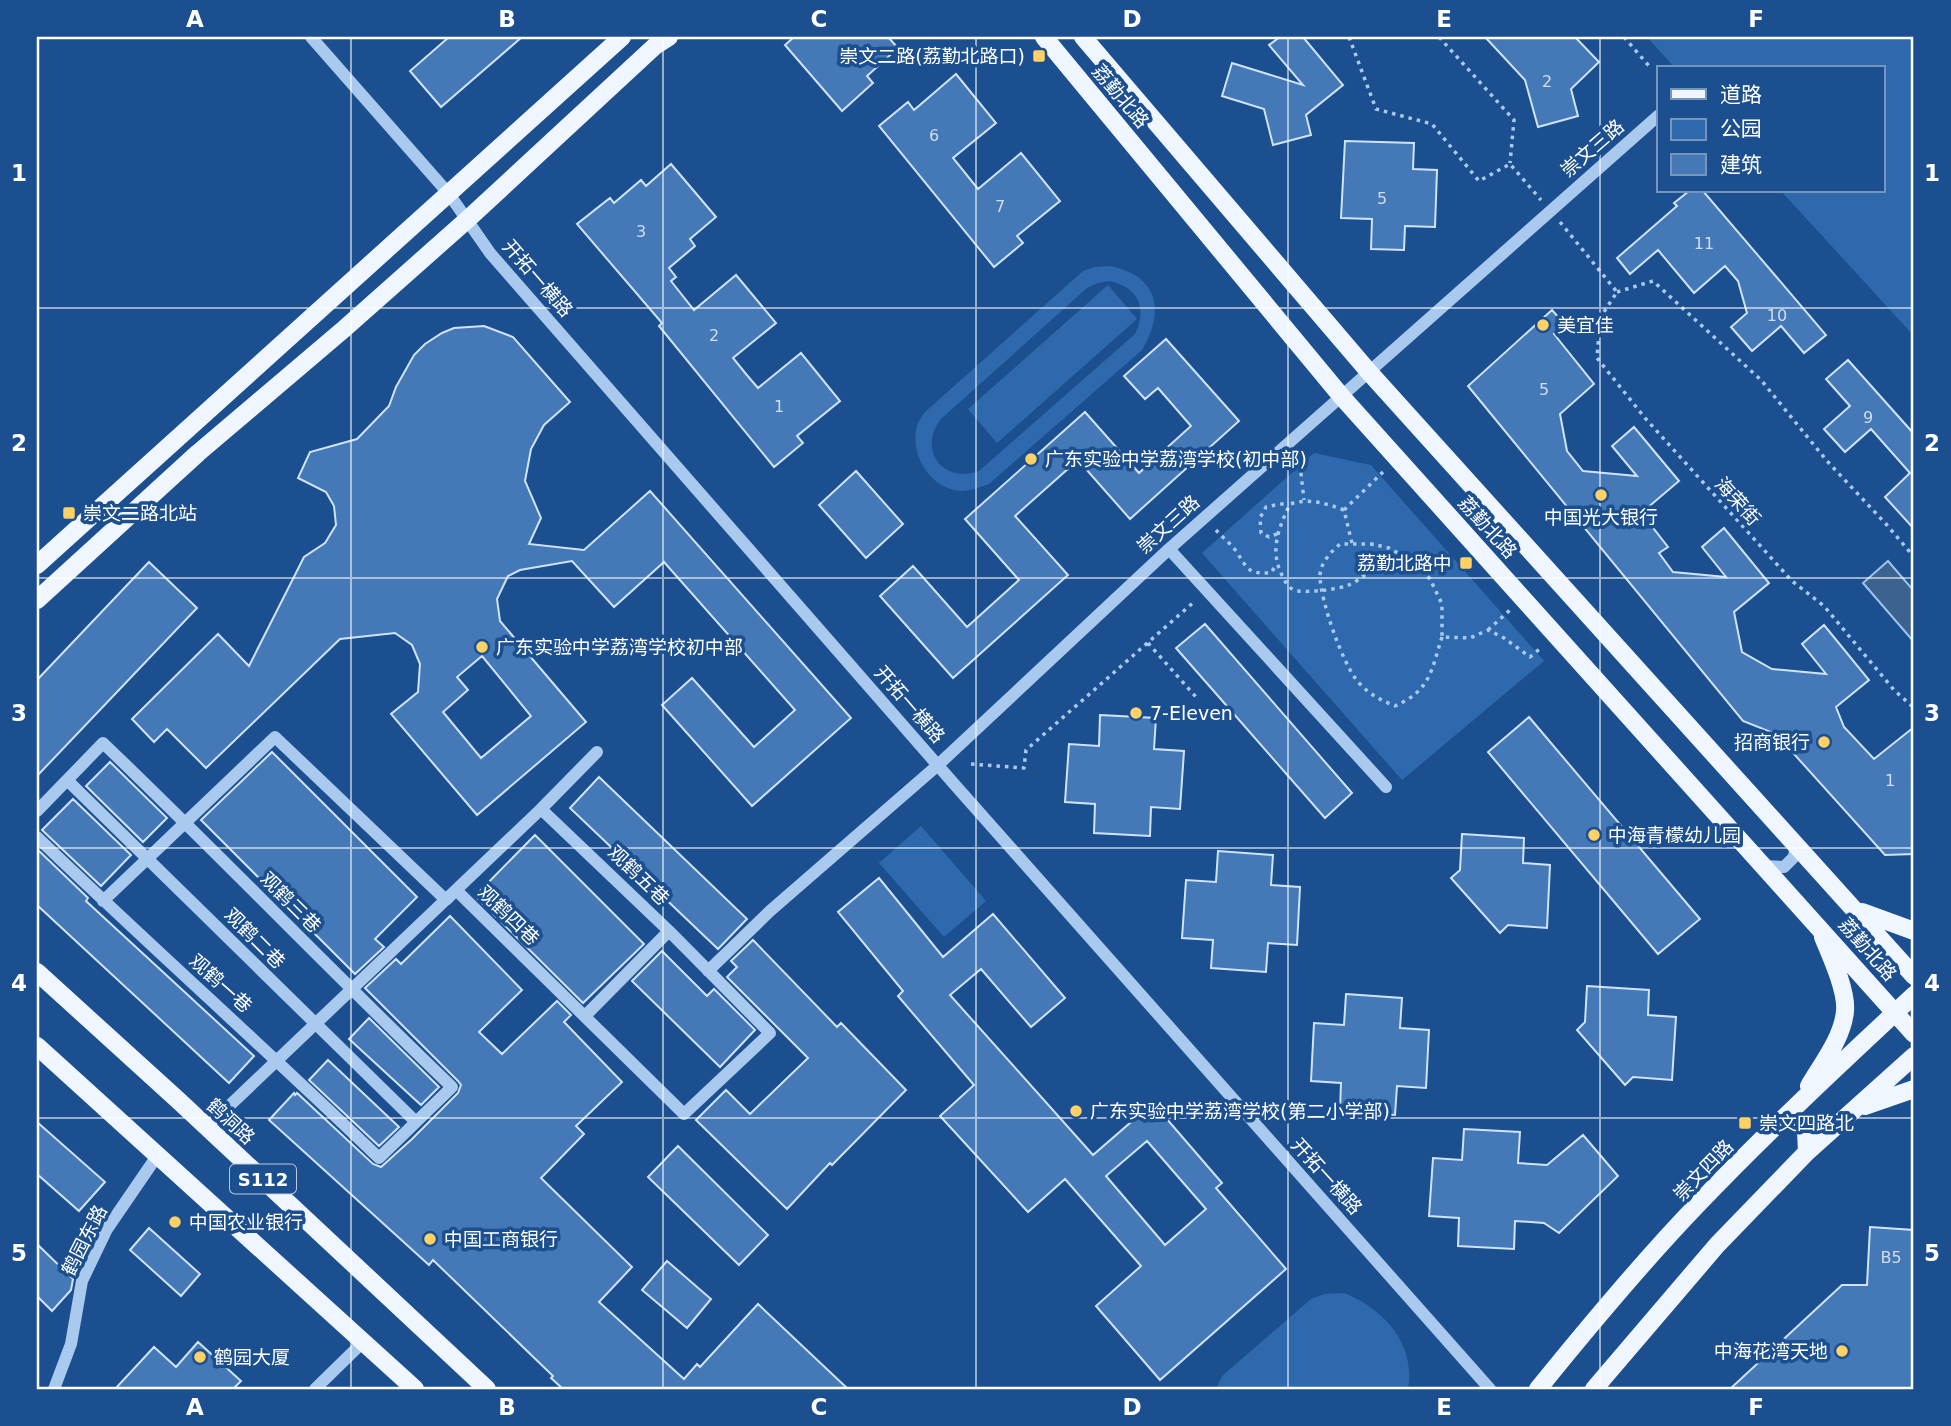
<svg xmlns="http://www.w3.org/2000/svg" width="1951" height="1426" font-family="'DejaVu Sans','Noto Sans SC',sans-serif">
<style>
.green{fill:#2e69ad;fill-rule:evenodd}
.water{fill:#3c6290;stroke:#9cc4f0;stroke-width:2}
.building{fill:#4478b7;stroke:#cfe3fa;stroke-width:2;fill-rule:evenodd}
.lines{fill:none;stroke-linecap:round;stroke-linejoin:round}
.path{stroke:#a9c9ee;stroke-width:3.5;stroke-dasharray:3.5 5;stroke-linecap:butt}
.minor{stroke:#a9c9ee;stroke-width:12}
.major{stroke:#f0f6ff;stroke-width:18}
.grid{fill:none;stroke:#fff;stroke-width:2;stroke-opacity:0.55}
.poi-dot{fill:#ffd166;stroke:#1b4f8f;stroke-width:2.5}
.labels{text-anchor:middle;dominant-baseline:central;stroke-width:7;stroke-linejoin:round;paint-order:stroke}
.number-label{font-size:16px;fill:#d0dded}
.shield{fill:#1b4f8f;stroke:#bbcadd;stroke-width:2}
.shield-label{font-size:18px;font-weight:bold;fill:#fff}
.poi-label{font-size:19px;fill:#fff;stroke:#1b4f8f;text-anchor:start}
.street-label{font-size:19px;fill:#fff;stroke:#1b4f8f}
.neatline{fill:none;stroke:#fff;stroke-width:2.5}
.grid-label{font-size:23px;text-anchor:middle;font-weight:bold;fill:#fff}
</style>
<rect width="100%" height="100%" fill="#1b4f8f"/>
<path class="green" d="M 1647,37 L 1914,37 L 1914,336 L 1781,191 L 1883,191 L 1883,68 L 1675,68 Z
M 1110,266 C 1159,276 1165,311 1142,350 L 989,484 C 980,487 971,491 962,491 C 931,490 909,455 917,426 C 918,422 922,416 925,412 L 1083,271 L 1095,267 ZM 1110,281 C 1138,288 1148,307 1135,334 L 979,471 C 943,484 917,450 941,419 L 1087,288 L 1098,283 Z
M 1108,285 L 1137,319 L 997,443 L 968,409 Z
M 1314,453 L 1371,465 L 1544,661 L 1402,780 L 1202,553 Z
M 921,826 L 986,901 L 944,937 L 879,863 Z
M 1344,1293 C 1384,1309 1416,1344 1408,1389 L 1216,1389 L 1222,1376 L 1311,1299 L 1325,1294 Z"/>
<path class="water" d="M 1888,561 L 1914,591 L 1914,642 L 1863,583 Z"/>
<path class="building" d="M 449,37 L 522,37 L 441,107 L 410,71 Z
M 794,37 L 888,37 L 898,48 L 867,76 L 873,83 L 842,111 L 785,45 Z
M 1280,37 L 1303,37 L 1343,85 L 1306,115 L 1311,135 L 1273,145 L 1264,109 L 1222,96 L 1232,63 L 1303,85 L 1269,45 Z
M 1485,37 L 1575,37 L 1599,62 L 1571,89 L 1578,116 L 1538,127 L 1525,80 Z
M 956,74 L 996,123 L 953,158 L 978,189 L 1021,153 L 1060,201 L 1017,236 L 1023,243 L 994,267 L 879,126 L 908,102 L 914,110 Z
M 1345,141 L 1414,143 L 1413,169 L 1437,170 L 1435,227 L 1405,226 L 1404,250 L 1371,249 L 1372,219 L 1341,218 Z
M 671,164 L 716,217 L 690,239 L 695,246 L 669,268 L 676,277 L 671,281 L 694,310 L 736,275 L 776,323 L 733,358 L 746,374 L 758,388 L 801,353 L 840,401 L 797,436 L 803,443 L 774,467 L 659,326 L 662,323 L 577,224 L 610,198 L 614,203 L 641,180 L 646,186 Z
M 1689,191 L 1703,191 L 1826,335 L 1804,353 L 1781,326 L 1752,351 L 1731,327 L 1747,313 L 1738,281 L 1725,266 L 1694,293 L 1658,250 L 1630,274 L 1617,258 L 1677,206 L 1674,203 Z
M 1552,310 L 1565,325 L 1554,334 L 1594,384 L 1560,414 L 1567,451 L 1583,471 L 1637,476 L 1612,446 L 1634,427 L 1679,481 L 1646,509 L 1654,529 L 1668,547 L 1659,553 L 1673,572 L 1726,577 L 1702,547 L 1724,528 L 1769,583 L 1734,612 L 1742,652 L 1772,669 L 1826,674 L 1802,644 L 1824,625 L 1869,680 L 1836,707 L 1844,727 L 1874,759 L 1914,727 L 1914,854 L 1885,855 L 1776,734 L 1743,721 L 1468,386 Z
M 484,326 L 513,337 L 570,402 L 544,425 L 531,449 L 525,481 L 541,518 L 529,544 L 584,550 L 650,491 L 851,718 L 752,806 L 662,705 L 692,678 L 754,747 L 795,710 L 664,562 L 614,607 L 572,561 L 520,570 L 508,576 L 497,599 L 500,621 L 586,722 L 477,815 L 391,714 L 418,692 L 420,664 L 412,645 L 395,633 L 340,639 L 206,768 L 167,729 L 154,742 L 132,719 L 218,634 L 249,666 L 304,557 L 325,543 L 336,525 L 334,506 L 326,492 L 298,478 L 310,452 L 357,439 L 389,406 L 396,387 L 414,355 L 425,344 L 442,333 L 454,328 ZM 482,656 L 531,716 L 481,758 L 443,712 L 468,690 L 457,677 Z
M 1166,339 L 1239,421 L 1130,519 L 1078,460 L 1015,516 L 1068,575 L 953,678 L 880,596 L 913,566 L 967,627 L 1019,580 L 965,519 L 1085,412 L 1139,473 L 1191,426 L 1158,388 L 1145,399 L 1124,376 Z
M 1848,360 L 1914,434 L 1914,529 L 1885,497 L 1910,473 L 1871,429 L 1845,452 L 1824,429 L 1850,406 L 1826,379 Z
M 856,471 L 903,524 L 866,558 L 819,505 Z
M 149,562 L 197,608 L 37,776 L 37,680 Z
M 1205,624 L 1352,793 L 1325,818 L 1176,648 Z
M 1100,715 L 1156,718 L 1154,749 L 1184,751 L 1180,809 L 1151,807 L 1150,836 L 1094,833 L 1095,804 L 1065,802 L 1069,744 L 1099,746 Z
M 1529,717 L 1700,919 L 1658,954 L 1488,752 Z
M 272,752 L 417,897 L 375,939 L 384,947 L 355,974 L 201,820 Z
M 110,762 L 167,818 L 143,842 L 86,786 Z
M 599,777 L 747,919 L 718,949 L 570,808 Z
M 73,799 L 131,855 L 101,886 L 42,830 Z
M 1462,834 L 1524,838 L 1523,863 L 1550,865 L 1547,928 L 1508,925 L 1500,933 L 1451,878 L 1460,870 Z
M 535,835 L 644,944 L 583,1003 L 475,896 Z
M 37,849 L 88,898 L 86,901 L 254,1056 L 229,1083 L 37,905 Z
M 1218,851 L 1273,855 L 1271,885 L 1300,887 L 1297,945 L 1268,943 L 1266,972 L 1211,968 L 1213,940 L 1182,938 L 1186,880 L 1216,882 Z
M 879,878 L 943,957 L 993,914 L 1065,998 L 1031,1027 L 981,969 L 950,995 L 1093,1155 L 1153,1103 L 1222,1183 L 1216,1188 L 1286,1269 L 1160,1380 L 1096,1306 L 1141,1266 L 1065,1179 L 1028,1212 L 940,1116 L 974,1085 L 898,996 L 903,991 L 838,912 ZM 1147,1141 L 1206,1209 L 1165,1245 L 1106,1176 Z
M 450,916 L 522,990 L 479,1032 L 502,1054 L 557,1001 L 571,1015 L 564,1022 L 622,1082 L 576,1126 L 584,1134 L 541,1178 L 632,1267 L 599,1302 L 684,1379 L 697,1364 L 700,1367 L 758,1304 L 848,1389 L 563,1389 L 551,1378 L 553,1376 L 433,1260 L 429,1265 L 269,1120 L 294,1093 L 295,1095 L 297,1093 L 373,1164 L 381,1167 L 412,1139 L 458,1093 L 461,1085 L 458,1081 L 365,988 L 396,959 L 401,964 Z
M 753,940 L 837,1027 L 841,1023 L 906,1090 L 832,1165 L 830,1163 L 787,1209 L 696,1120 L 726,1090 L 750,1114 L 808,1058 L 727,977 L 737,967 L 731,961 Z
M 662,951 L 707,996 L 714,989 L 755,1030 L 720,1067 L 632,981 Z
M 1587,986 L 1649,990 L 1648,1015 L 1676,1017 L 1672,1080 L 1633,1077 L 1625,1085 L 1577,1030 L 1585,1022 Z
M 1346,994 L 1402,998 L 1400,1028 L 1429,1030 L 1426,1088 L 1397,1086 L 1395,1115 L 1340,1111 L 1341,1083 L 1311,1081 L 1314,1023 L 1344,1025 Z
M 369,1018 L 439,1087 L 421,1105 L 349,1039 Z
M 328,1060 L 399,1127 L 379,1146 L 309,1080 Z
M 37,1122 L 105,1182 L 79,1211 L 37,1174 Z
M 1464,1129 L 1520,1132 L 1518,1163 L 1547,1165 L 1583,1135 L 1618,1176 L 1559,1233 L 1544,1223 L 1515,1221 L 1514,1249 L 1458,1246 L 1459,1218 L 1429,1216 L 1433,1158 L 1462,1160 Z
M 678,1146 L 768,1235 L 739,1265 L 648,1177 Z
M 1870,1227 L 1914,1230 L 1914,1389 L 1730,1389 L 1842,1285 L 1867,1285 Z
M 149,1228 L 200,1274 L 181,1296 L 130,1250 Z
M 37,1244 L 73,1279 L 71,1290 L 52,1311 L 37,1296 Z
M 667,1261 L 711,1299 L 687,1328 L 642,1290 Z
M 198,1342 L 241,1381 L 233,1389 L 115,1389 L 154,1347 L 176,1367 Z"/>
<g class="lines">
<path class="path" d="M 1349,37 L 1376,109 L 1432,124 L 1479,181 L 1510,164 L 1541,200
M 1439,37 L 1514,120 L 1510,163
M 1624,37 L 1649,66
M 1560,222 L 1617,292 L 1600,318 L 1597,358 L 1645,418 L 1792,581 L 1824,606 L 1894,690 L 1914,708
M 1617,292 L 1653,281 L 1761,380 L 1827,461 L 1886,524 L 1914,557
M 1299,456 L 1304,500
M 1344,510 C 1325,503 1309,498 1290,504 C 1278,529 1269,552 1283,577 C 1286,584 1290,590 1298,591 C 1306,592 1318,591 1326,590 C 1346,587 1354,585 1369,571 L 1372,544
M 1216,530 C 1222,537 1230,543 1236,551 C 1248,569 1247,574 1271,573 L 1276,565
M 1277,534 L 1269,537 L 1261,533 L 1260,518 L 1266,507 L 1280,504 L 1289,504
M 1352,543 L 1344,510 L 1383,472
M 1488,630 L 1510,610
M 1442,637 C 1431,671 1431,690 1395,706 C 1381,700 1370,695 1359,683 C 1343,666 1320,599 1320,576 C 1320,563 1331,552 1340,544 L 1372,544 L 1389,548 L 1414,562 L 1430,579 L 1442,604 L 1442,637 L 1470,638 L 1488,630 L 1504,638 L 1530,657 L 1542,647
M 1148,643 L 1196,697
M 971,764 L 1024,768 L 1026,750 L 1195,601"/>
<path class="minor" d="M 311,37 L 449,194 L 490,253 L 955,785 L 1490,1389
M 1169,549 L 1386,787
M 67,780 L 416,1122
M 37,811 L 103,743 C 221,856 334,974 452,1087 L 379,1158 C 266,1049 149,945 37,837
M 1765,866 L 1784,867 L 1794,857 L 1796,842
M 103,901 L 275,737 L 446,900 L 456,890 L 684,1114 L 770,1033 L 669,931 L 541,809
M 708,971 L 770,911 L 938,765 L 1169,549 L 1659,115
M 585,1016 L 669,931
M 207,1127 L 541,809 L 597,752
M 54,1389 L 71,1344 L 82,1281 L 107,1229 L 157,1156
M 315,1389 L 363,1342"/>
<path class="major" d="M 1044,37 L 1342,397 L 1914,1034
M 1083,37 L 1369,372 L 1914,976
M 37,565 L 622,37
M 37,600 L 198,453 L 344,329 L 468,219 L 655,46 L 669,37
M 1862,912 L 1914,931
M 37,972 L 179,1101 L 487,1389
M 37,1046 L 415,1389
M 1809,1086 C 1822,1064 1843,1037 1845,1011 C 1847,991 1831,956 1823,937
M 1865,1106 L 1914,1089
M 1778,1124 L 1795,1121 L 1806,1131 L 1807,1152
M 1538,1389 C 1589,1326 1642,1262 1699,1203 C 1768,1131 1841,1063 1914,995
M 1594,1389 L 1717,1245 L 1807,1152 L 1914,1056"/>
</g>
<path class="grid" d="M 351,37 L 351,1389M 663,37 L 663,1389M 976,37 L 976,1389M 1288,37 L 1288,1389M 1600,37 L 1600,1389M 37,308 L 1914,308M 37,578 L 1914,578M 37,848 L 1914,848M 37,1118 L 1914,1118"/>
<g class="poi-dot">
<rect x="1032" y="49" width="14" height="14" rx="3.5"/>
<circle cx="1543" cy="325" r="7"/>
<circle cx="1031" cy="459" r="7"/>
<circle cx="1601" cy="495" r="7"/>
<rect x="62" y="506" width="14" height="14" rx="3.5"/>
<rect x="1459" y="556" width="14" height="14" rx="3.5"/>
<circle cx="482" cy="647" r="7"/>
<circle cx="1136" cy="713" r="7"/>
<circle cx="1824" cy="742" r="7"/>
<circle cx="1594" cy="835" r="7"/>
<circle cx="1076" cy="1111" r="7"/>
<rect x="1738" y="1116" width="14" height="14" rx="3.5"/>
<circle cx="175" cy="1222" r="7"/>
<circle cx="430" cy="1239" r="7"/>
<circle cx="1842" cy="1351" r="7"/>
<circle cx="200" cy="1357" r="7"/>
</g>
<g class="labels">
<g class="number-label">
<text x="1547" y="81">2</text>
<text x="934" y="135">6</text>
<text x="1382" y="198">5</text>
<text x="1000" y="206">7</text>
<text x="641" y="231">3</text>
<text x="1704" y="243">11</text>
<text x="1777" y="315">10</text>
<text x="714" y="335">2</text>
<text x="1544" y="389">5</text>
<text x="779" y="406">1</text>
<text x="1868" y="417">9</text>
<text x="1890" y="780">1</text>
<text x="1891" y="1257">B5</text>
</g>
<rect class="shield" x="230" y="1164.5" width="66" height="29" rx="5"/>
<g class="shield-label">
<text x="263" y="1179">S112</text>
</g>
<g class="poi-label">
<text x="1025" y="56" text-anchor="end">崇文二路(荔勤北路口)</text>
<text x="1557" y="325">美宜佳</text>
<text x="1045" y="459">广东实验中学荔湾学校(初中部)</text>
<text x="83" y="513">崇文二路北站</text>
<text x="1601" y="517" text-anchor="middle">中国光大银行</text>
<text x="1452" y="563" text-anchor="end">荔勤北路中</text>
<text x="496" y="647">广东实验中学荔湾学校初中部</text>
<text x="1150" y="713">7-Eleven</text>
<text x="1810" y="742" text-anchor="end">招商银行</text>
<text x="1608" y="835">中海青檬幼儿园</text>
<text x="1090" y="1111">广东实验中学荔湾学校(第二小学部)</text>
<text x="1759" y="1123">崇文四路北</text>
<text x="189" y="1222">中国农业银行</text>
<text x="444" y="1239">中国工商银行</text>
<text x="1828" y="1351" text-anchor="end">中海花湾天地</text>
<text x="214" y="1357">鹤园大厦</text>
</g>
<g class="street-label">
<text transform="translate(1121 96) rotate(50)">荔勤北路</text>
<text transform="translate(1592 148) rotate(-41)">崇文三路</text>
<text transform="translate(538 278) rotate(49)">开拓一横路</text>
<text transform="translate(1738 501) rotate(48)">海荣街</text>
<text transform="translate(1168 524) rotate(-42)">崇文三路</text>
<text transform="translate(1488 527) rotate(48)">荔勤北路</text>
<text transform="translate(910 704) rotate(49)">开拓一横路</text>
<text transform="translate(639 875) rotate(44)">观鹤五巷</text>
<text transform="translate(291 902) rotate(45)">观鹤三巷</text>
<text transform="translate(509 915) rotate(44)">观鹤四巷</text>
<text transform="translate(255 938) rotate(45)">观鹤二巷</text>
<text transform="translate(1868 949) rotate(49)">荔勤北路</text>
<text transform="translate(221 983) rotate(42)">观鹤一巷</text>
<text transform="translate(231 1121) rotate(43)">鹤洞路</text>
<text transform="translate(1703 1170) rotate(-46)">崇文四路</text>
<text transform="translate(1327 1176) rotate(48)">开拓一横路</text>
<text transform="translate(84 1240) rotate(-63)">鹤园东路</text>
</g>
</g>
<rect width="1951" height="1426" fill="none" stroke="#1b4f8f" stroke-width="77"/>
<rect x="1657" y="66" width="228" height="126" fill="#1b4f8f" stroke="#7695bc" stroke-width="2"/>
<rect x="1671" y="89" width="35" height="10" fill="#f0f6ff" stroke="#7695bc" stroke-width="2"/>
<text x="1720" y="102" font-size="21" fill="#ffffff">道路</text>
<rect x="1671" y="119" width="35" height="21" fill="#2e69ad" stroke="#7695bc" stroke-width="2"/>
<text x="1720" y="136" font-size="21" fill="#ffffff">公园</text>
<rect x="1671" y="154" width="35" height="21" fill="#4478b7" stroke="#7695bc" stroke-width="2"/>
<text x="1720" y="172" font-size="21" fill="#ffffff">建筑</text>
<rect x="38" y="38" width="1874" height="1350" class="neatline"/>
<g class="grid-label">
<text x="195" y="27">A</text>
<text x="507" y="27">B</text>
<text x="819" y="27">C</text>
<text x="1132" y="27">D</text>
<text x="1444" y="27">E</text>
<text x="1756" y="27">F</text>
<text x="19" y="181">1</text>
<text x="1932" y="181">1</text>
<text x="19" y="451">2</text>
<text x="1932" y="451">2</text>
<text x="19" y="721">3</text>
<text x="1932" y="721">3</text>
<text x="19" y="991">4</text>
<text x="1932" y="991">4</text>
<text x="19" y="1261">5</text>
<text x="1932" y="1261">5</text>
<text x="195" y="1415">A</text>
<text x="507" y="1415">B</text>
<text x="819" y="1415">C</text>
<text x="1132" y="1415">D</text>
<text x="1444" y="1415">E</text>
<text x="1756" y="1415">F</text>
</g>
</svg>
